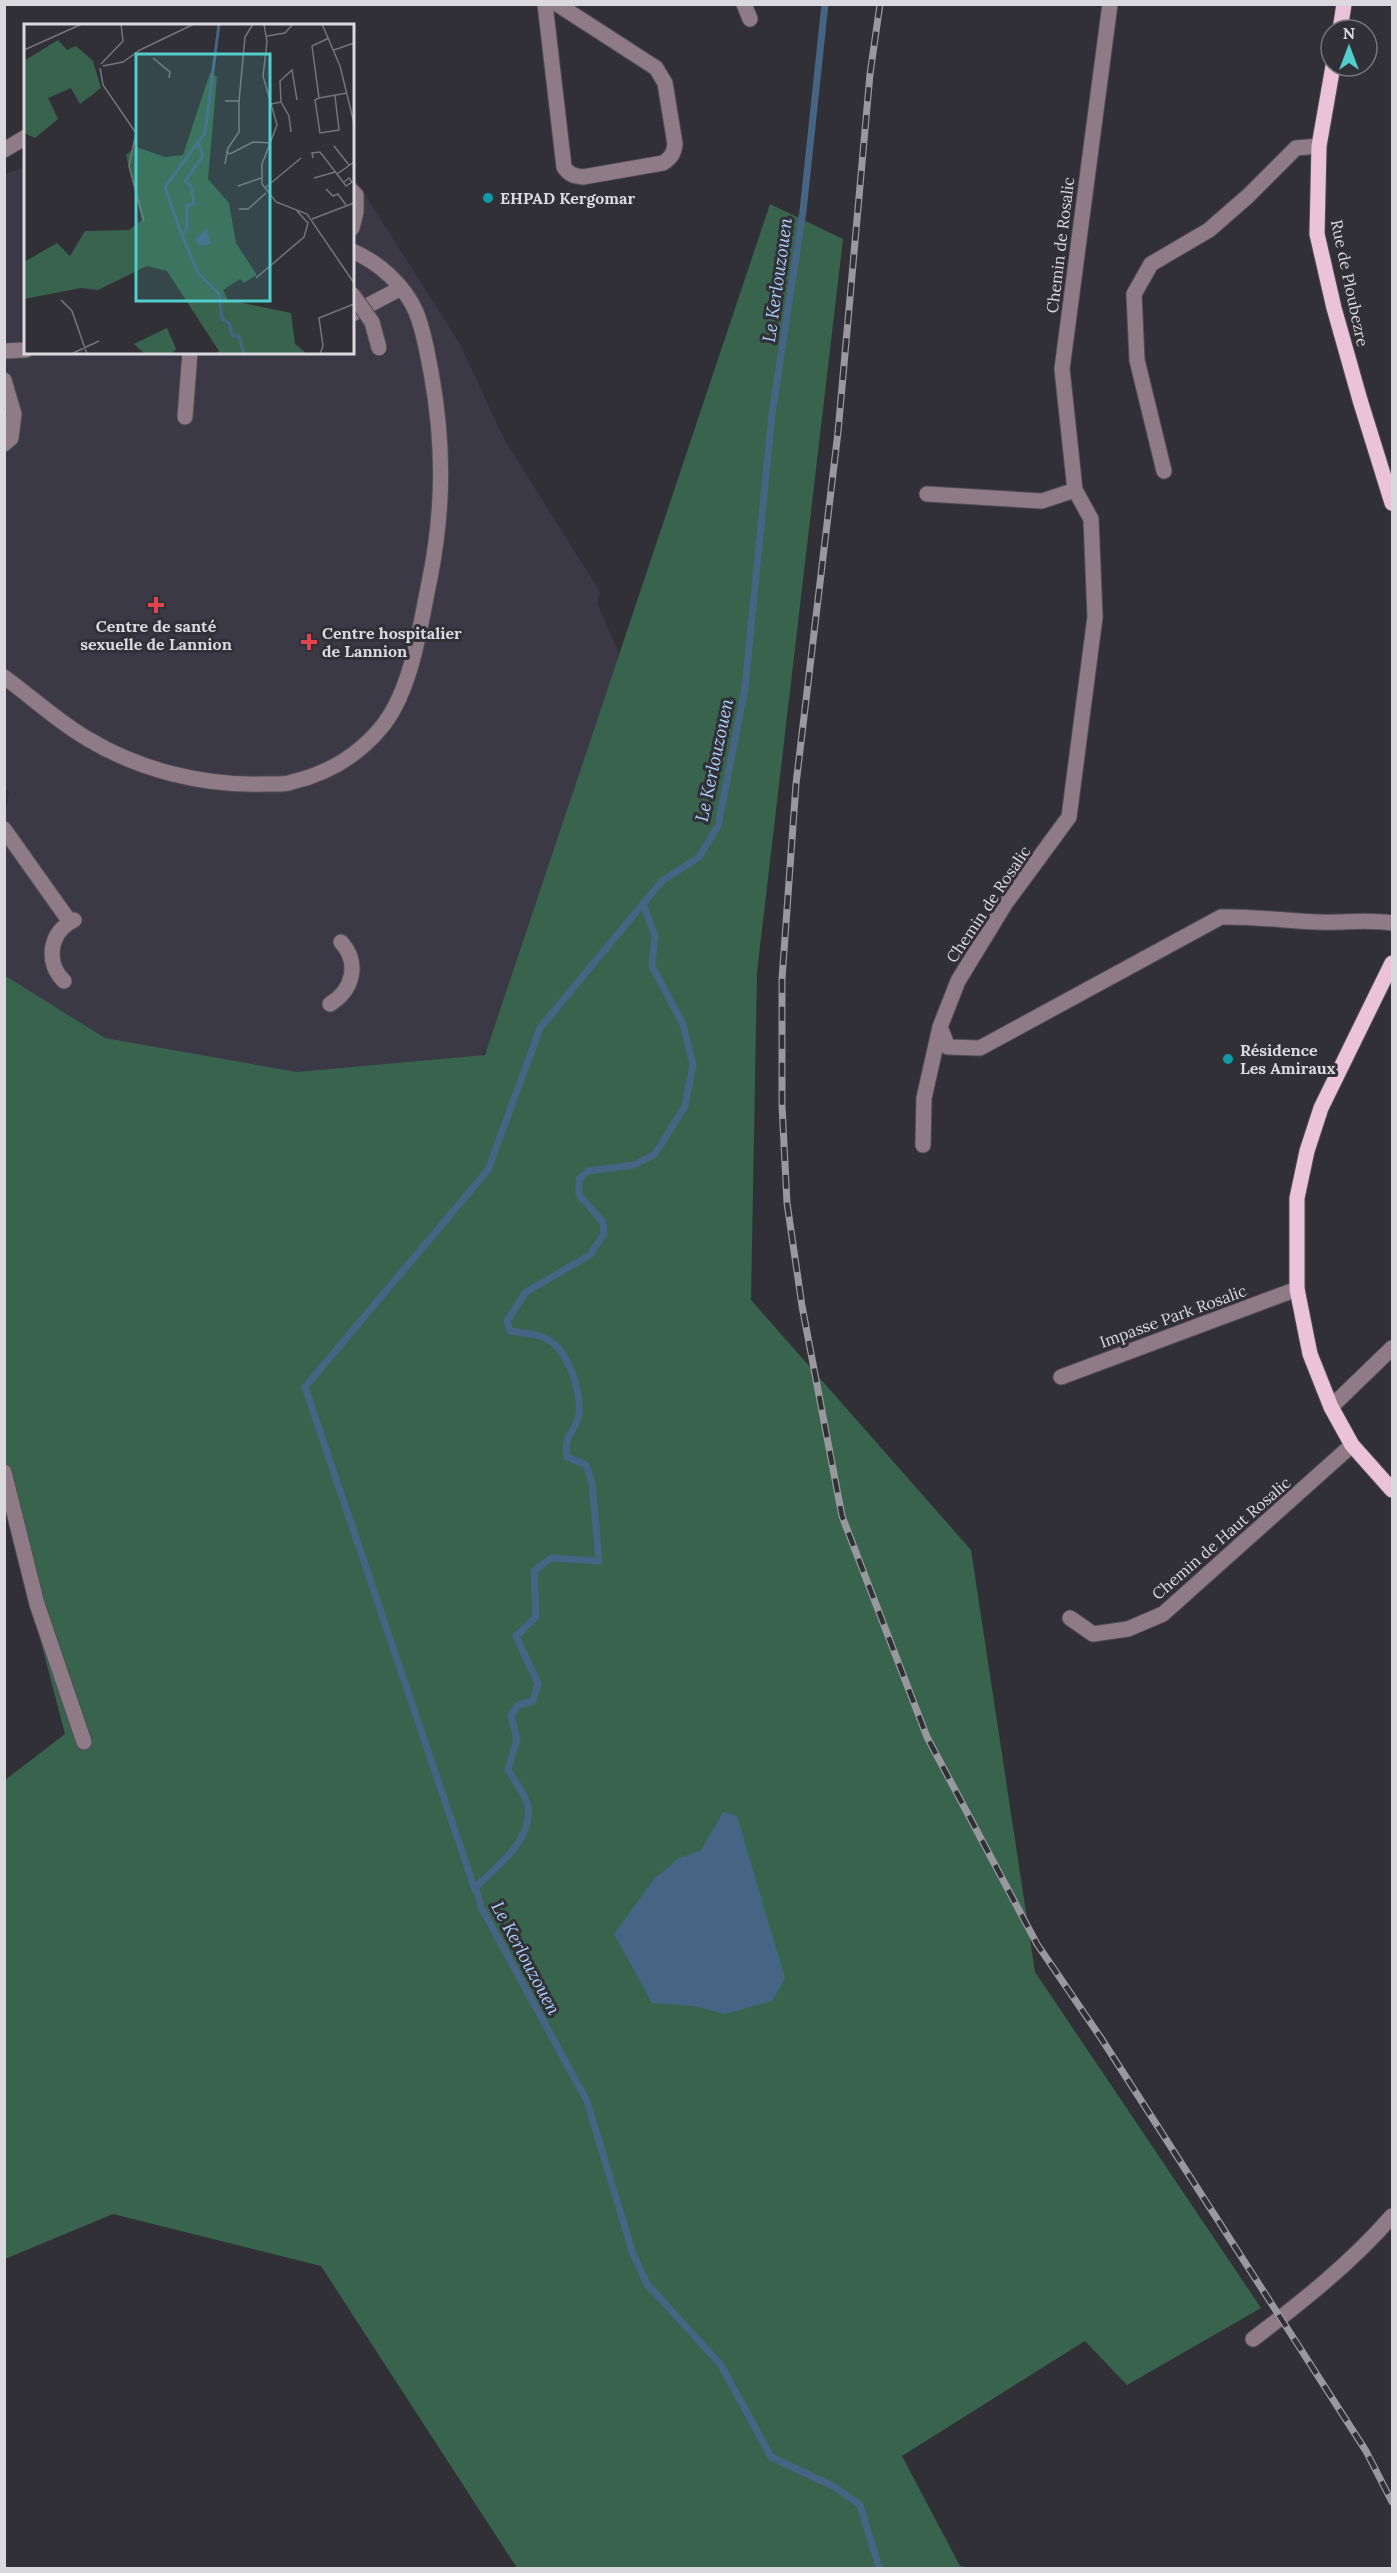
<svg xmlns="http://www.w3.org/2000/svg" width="1397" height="2573" font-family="Lora,serif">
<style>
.built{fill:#3c3946}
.forest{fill:#38644d}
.water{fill:#466484}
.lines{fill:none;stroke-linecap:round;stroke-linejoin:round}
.stream{stroke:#466484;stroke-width:7}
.minor-casing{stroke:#504e55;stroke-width:17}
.major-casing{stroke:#504e55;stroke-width:17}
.minor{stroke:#8e7b85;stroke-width:15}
.major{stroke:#ebc3d8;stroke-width:15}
.rail-casing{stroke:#99989e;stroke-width:7}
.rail{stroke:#323037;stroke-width:4.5;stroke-dasharray:14;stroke-linecap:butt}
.minor-bridge-casing{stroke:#504e55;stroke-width:17;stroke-linecap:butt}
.minor-bridge{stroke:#8e7b85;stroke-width:15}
.culture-dot{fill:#0f9aa8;stroke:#323037;stroke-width:2}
.health-dot{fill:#e0444e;stroke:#323037;stroke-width:2}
.labels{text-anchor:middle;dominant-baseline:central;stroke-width:6;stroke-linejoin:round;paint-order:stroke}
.poi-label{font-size:16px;font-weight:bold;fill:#dad9de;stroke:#323037;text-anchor:start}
.street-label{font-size:16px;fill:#dad9de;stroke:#323037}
.water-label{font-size:18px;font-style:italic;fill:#a8d0fb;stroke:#323037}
.inset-river{fill:none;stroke:#466484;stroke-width:3}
.inset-road{fill:none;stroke:#75747a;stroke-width:1.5}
.view{fill:#52cdcc;fill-opacity:0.15;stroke:#52cdcc;stroke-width:3}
.inset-edge{fill:none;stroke:#dad9de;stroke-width:3}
</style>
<rect width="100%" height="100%" fill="#323037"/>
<path class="built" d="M 25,167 L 26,352 L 352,352 L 353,176 L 460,344 L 504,439 L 600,592 L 597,603 L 631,682 L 495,1041 L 417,1123 L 61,1036 L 5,997 L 4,821 L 9,792 L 4,786 L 5,174 Z"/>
<path class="forest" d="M 770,204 L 843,239 L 757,972 L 751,1300 L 971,1550 L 1035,1972 L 1261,2308 L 1127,2385 L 1085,2341 L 902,2456 L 960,2566 L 973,2568 L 517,2568 L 321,2266 L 113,2214 L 5,2259 L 5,1780 L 65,1734 L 5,1505 L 4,975 L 105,1038 L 297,1072 L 485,1055 Z"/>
<path class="water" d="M 723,1812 L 737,1816 L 785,1978 L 772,2001 L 725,2014 L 694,2006 L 652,2003 L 614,1934 L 654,1879 L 679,1858 L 701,1850 Z"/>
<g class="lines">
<path class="stream" d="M 644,906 L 655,936 L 652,966 L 683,1024 L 693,1065 L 685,1106 L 655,1154 L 634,1165 L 588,1171 L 579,1179 L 579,1195 L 603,1222 L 604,1234 L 590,1255 L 526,1292 L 507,1321 L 510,1331 C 521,1333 537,1333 547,1339 C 568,1350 581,1390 579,1414 C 577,1432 562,1434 567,1457 L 586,1465 L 592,1482 L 599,1561 L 551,1558 L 534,1571 L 536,1617 L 516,1636 L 538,1684 L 533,1701 L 518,1705 L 511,1715 L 517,1740 L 508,1770 C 514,1780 526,1795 528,1807 C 533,1840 496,1867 476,1887 L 481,1907 L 587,2101 L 633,2254 L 647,2284 L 721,2365 L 771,2457 L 835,2487 L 860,2505 L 879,2568
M 475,1890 L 305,1387 L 488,1170 L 540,1028 L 662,881 L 699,857 L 718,826 L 745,688 L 772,414 L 803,211 L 825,4"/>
<defs>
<path id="minor" d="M 545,4 L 564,167 C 569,175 575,176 583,177 L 663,163 C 671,158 674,153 675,144 L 665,83 L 656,68 L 557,4
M 744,4 L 750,19
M 4,150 L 26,137
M 352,191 L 356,195 L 356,212 L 352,228
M 352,314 L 401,288
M 4,351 L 26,350
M 4,380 L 14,414 L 11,438 L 4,444
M 185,417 L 190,352
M 1164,471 L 1137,360 L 1134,294 L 1151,264 L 1209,230 L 1248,196 L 1296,148 L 1319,146
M 927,494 L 1042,501 L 1075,490 L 1062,369 L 1110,4
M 4,677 C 32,697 58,722 88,739 C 139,770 204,786 264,784 C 273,784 284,785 292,782 C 326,774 357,756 380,729 C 412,692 420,625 430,578 C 444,507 444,443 431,372 C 427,352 424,331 416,312 C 405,286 379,262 352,251
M 4,829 L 70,922
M 64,981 C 45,963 49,932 74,920
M 330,1004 C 353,990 360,963 341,942
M 940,1027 L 948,1047 L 980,1048 L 1221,917 C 1254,916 1286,921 1318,922 C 1343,923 1368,919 1392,923
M 923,1145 L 924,1098 L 940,1027 L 958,981 L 1005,904 L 1069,817 L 1095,617 L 1091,519 L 1075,490
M 1061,1377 L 1297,1289
M 1331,1407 L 1392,1348
M 4,1472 L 37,1604 L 84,1742
M 1070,1618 L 1093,1634 L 1128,1629 L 1163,1614 L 1352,1445
M 1253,2339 C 1302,2302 1352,2262 1392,2216"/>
<path id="major" d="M 1340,30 L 1344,4
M 1333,66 L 1319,146 L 1317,234 L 1334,308 L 1360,400 L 1392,503
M 1392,963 L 1321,1108 L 1307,1151 L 1297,1198 L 1297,1289 L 1310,1354 L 1331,1407 L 1352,1445 L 1392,1490"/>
</defs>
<use href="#minor" class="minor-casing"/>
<use href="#major" class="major-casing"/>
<use href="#minor" class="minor"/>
<use href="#major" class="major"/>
<defs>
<path id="rail" d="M 880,4 L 870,74 L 838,432 L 796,784 L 782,979 L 782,1105 L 787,1203 L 802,1306 L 842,1516 L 927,1737 L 1037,1944 L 1101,2038 L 1366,2451 L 1392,2502"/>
</defs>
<use href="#rail" class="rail-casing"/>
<use href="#rail" class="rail"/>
<defs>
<path id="minor-bridge" d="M 352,294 L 372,322 L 379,348"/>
</defs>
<use href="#minor-bridge" class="minor-bridge-casing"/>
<use href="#minor-bridge" class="minor-bridge"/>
</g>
<g class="culture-dot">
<circle cx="488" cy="198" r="6"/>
<circle cx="1228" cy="1059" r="6"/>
</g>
<g class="health-dot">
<path d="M153 596h6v6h6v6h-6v6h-6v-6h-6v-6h6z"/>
<path d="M306 633h6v6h6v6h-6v6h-6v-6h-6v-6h6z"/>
</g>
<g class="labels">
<g class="poi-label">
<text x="500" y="198">EHPAD Kergomar</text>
<text x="156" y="626" text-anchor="middle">Centre de santé<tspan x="156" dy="18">sexuelle de Lannion</tspan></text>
<text x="322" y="633">Centre hospitalier<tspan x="322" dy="18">de Lannion</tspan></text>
<text x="1240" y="1050">Résidence<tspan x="1240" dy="18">Les Amiraux</tspan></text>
</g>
<g class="street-label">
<text transform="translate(1060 245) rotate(-83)">Chemin de Rosalic</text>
<text transform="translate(1350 283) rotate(78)">Rue de Ploubezre</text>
<text transform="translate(988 904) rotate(-56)">Chemin de Rosalic</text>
<text transform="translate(1173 1316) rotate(-20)">Impasse Park Rosalic</text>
<text transform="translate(1221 1538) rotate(-41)">Chemin de Haut Rosalic</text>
</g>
<g class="water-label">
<text transform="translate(777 280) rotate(-82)">Le Kerlouzouen</text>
<text transform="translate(714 760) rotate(-78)">Le Kerlouzouen</text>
<text transform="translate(526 1958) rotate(62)">Le Kerlouzouen</text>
</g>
</g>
<g transform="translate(24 24)">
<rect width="330" height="330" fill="#323037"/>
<path d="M 34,16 L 43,26 L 52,22 L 69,37 L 77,64 L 56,80 L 47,64 L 24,74 L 34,95 L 11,114 L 0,109 L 0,37 ZM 186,49 L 193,53 L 184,155 L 205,179 L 212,219 L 233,251 L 220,259 L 216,255 L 199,266 L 204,276 L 267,289 L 271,320 L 283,330 L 192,330 L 195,327 L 143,247 L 123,242 L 74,266 L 57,264 L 0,275 L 0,238 L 33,219 L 46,232 L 61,207 L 105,206 L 118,196 L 102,131 L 112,123 L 141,133 L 159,131 ZM 143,304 L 152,325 L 147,330 L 121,330 L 110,320 Z" fill="#38644d"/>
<path d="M 183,204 L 187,220 L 175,222 L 171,215 Z" fill="#466484"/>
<path class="inset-river" d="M 174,117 L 179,132 L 161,157 L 167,162 L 170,180 L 163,181 L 163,205 L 158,211 L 174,249 L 195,270 L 198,295 L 205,299 L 209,312 L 215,312 L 220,330M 157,209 L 141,163 L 181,109 L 195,0"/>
<path class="inset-road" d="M 240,0 L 243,18 L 239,52 L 253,101 L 238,140 L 238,160 L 252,178 L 283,190 L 330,259M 298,0 L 316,42 L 330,99M 243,12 L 261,9 L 269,0M 0,26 L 58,0M 310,26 L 330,19M 129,34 L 146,48 L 145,54M 77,40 L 99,17 L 97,0M 79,42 L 99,38 L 116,26 L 170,0M 76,44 L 79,61 L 112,109 L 105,142 L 120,197M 311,72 L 315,106 L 296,109 L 291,76 L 295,74 L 323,69M 295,74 L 288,22 L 305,14M 201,77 L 215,77 L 221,13 L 229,0M 257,78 L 265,92 L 267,108M 247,80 L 257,78 L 256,57 L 268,46 L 273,76M 310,122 L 325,141M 202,128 L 206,130 L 229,118 L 247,119M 289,134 L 288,129 L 296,128 L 313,150 L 330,138M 201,140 L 204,124 L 215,108 L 215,77M 313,150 L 322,162 L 328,158 L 325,154 L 320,158M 290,154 L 311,148M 214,162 L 237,154M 241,164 L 277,134M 302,165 L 309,172 L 314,170 L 322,181M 215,185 L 224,185 L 242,169M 288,195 L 330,179M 232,254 L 280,213 L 284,199 L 273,187M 37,276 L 48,287 L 63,330M 47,330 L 75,317M 296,330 L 299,322 L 295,294 L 330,280"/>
<path class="view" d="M 112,30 L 246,30 L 246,277 L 112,277 Z"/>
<rect width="330" height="330" class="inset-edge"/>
</g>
<rect width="1397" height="2573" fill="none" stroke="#dad9de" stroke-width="12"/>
<g transform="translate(1349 48)"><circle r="28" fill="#323037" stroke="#75747a" stroke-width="1.5"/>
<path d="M0-4.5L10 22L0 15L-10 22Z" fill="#52cdcc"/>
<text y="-9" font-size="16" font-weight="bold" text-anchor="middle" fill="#dad9de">N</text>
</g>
</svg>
